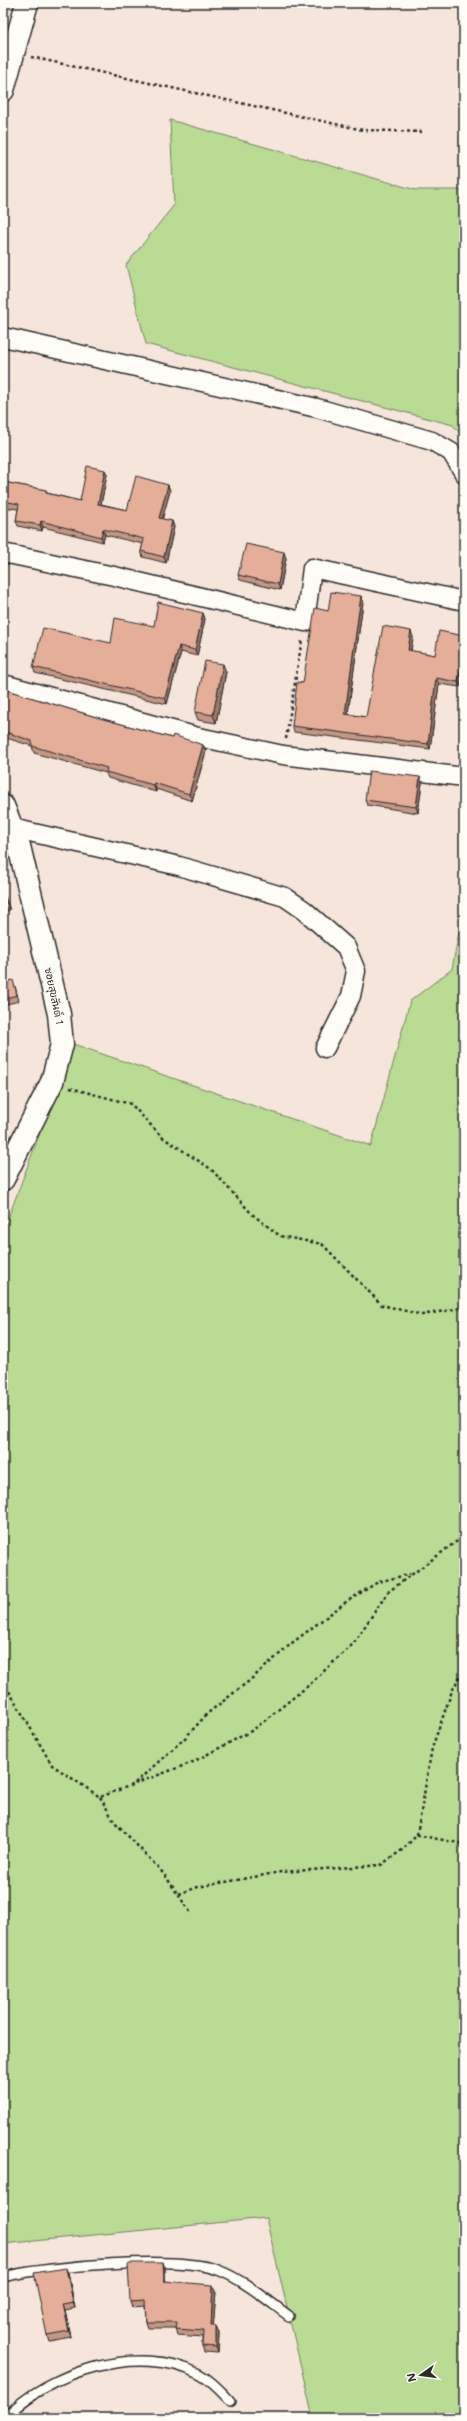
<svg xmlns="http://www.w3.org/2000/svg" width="467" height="2421" font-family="'Shantell Sans','Playpen Sans Thai',sans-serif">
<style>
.green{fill:#badb94;stroke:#728360}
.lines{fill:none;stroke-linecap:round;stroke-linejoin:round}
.lane-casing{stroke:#2b2b2b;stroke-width:12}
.street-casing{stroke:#2b2b2b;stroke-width:21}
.secondary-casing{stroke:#2b2b2b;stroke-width:25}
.path{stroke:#2b2b2b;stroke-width:2.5;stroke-dasharray:3 3;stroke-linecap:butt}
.lane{stroke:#fdfcf7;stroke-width:9}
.street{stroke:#fdfcf7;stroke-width:18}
.secondary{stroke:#fdfcf7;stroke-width:22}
.wall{fill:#c49684;stroke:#2b2b2b}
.shaded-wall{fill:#a07a6b;stroke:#2b2b2b}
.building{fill:#e4ae99;stroke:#2b2b2b}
.labels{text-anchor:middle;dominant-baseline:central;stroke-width:3.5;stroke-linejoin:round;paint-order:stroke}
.street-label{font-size:10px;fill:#2b2b2b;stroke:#fdfcf7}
</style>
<rect width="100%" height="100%" fill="#f6e5db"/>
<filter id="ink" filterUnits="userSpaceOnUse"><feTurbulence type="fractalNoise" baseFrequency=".025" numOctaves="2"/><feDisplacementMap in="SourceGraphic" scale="8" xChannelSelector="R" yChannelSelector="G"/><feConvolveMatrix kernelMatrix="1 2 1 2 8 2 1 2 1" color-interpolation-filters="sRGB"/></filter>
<g filter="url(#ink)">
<path class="green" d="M 170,120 L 416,190 L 464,190 L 464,438 L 453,425 L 146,344 L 126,265 L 174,205 Z
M 464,906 L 464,2418 L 313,2418 L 266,2218 L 3,2244 L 3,1232 L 73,1044 L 371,1146 L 410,1001 L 452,969 Z"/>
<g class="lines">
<defs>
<path id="lane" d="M 3,2277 C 48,2266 176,2255 218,2270 C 244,2280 267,2300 289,2316
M 5,2418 C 48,2371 140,2343 199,2374 C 211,2380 222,2392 231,2402"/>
<path id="street" d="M 3,337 L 317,408 L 432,441 L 451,452 L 464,473
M 3,553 L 114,576 L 305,622 L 312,568 L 464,601
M 3,684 L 194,736 L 283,755 L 464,777
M 12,828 L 179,866 L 285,897 L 304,910 L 346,947 L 356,971 L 351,996 L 325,1048"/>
<path id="secondary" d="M 3,90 L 27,3
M 3,806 L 19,846 L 59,1014 L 62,1044 L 52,1082 L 3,1179"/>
</defs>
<use href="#lane" class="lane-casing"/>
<use href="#street" class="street-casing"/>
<use href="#secondary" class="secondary-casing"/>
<path class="path" d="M 31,57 L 363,130 L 423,132
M 286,739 L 302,639
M 70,1088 L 131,1104 L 162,1137 L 211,1169 L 252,1214 L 280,1236 L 322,1244 L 382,1305 L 422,1315 L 461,1308 L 464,1311
M 3,1681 L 52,1765 L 100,1797 L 193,1762 L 253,1730 L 309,1685 L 353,1644 L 388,1592 L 464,1536
M 135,1783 L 185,1738 L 208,1713 L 249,1681 L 292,1643 L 346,1602 L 378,1582 L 410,1574
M 100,1797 L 114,1821 L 164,1874 L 190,1912
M 417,1835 L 464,1844
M 179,1894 L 198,1887 L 281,1872 L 381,1865 L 402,1850 L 417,1835 L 432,1748 L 452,1691 L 464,1669"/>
<use href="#lane" class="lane"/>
<use href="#street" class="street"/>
<use href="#secondary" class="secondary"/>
</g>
<path class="wall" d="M 105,470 L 107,475 L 101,504 L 127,510 L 168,485 L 170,491 L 162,519 L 172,521 L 174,527 L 166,563 L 143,557 L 141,551 L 143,544 L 105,535 L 103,542 L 43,527 L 42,531 L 18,526 L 16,521 L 18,509 L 3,507 L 3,482 L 46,490 L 47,493 L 80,501 Z
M 286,558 L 280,590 L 240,580 L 238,575 Z
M 361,596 L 363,602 L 348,714 L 366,717 L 413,637 L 411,651 L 435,655 L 464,636 L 464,665 L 460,687 L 439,684 L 430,749 L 294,732 L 292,726 L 303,683 L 328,611 Z
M 203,613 L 205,619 L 197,656 L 181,652 L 167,704 L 35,673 L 33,667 L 111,643 L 154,626 Z
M 226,672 L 216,723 L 198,720 L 195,712 Z
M 3,689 L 96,717 L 172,738 L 203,745 L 206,751 L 192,801 L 156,789 L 156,792 L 108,778 L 106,773 L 34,753 L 32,746 L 3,737 Z
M 422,783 L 418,813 L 367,805 L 365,800 Z
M 3,891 L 10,910 L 3,912 Z
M 3,983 L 15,986 L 19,1001 L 3,1005 Z
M 165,2269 L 165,2281 L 216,2291 L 213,2326 L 216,2326 L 219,2333 L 218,2353 L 204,2352 L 202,2346 L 202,2337 L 178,2335 L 176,2328 L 148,2328 L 146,2322 L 145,2306 L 132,2307 L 130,2301 Z
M 68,2273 L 75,2308 L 65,2310 L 71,2337 L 49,2341 L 47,2335 Z"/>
<path class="shaded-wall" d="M 105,470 L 107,475 L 100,509 L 98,504 Z
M 168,485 L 170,491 L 161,524 L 159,518 Z
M 41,521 L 43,527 L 42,531 L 40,525 Z
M 172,521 L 174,527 L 166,563 L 164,557 Z
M 103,529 L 105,535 L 103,542 L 101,537 Z
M 284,552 L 286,558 L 280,590 L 278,584 Z
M 361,596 L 363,602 L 347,720 L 345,714 Z
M 203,613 L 205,619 L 197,656 L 195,650 Z
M 411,631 L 413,637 L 410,656 L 408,650 Z
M 179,646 L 181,652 L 167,704 L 165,698 Z
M 464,647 L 464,665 L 460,687 L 458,682 Z
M 223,664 L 226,672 L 216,723 L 213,715 Z
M 436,678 L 439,684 L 430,749 L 428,744 Z
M 203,745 L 206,751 L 192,801 L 189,794 Z
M 420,777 L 422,783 L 418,813 L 416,807 Z
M 154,783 L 156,789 L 156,792 L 153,785 Z
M 163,2263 L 165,2269 L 166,2288 L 164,2281 Z
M 66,2268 L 68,2273 L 75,2308 L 73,2302 Z
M 213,2285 L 216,2291 L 213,2332 L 211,2326 Z
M 63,2304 L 65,2310 L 71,2337 L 69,2331 Z
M 216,2326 L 219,2333 L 218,2353 L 216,2347 Z"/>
<path class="building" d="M 87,466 L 105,470 L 98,504 L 127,510 L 136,476 L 168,485 L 159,518 L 172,521 L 164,557 L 141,551 L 144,539 L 103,529 L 101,537 L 41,521 L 40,525 L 16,521 L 19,504 L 3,501 L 3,482 L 46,490 L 46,493 L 80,501 Z
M 246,544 L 284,552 L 278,584 L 238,575 Z
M 331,592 L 361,596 L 345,714 L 366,717 L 383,626 L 411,631 L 408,650 L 435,655 L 439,631 L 464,636 L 464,647 L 458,682 L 436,678 L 428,744 L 292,726 L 297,682 L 303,683 L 315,608 L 328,611 Z
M 158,602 L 203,613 L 195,650 L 179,646 L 165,698 L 33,667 L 43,628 L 111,643 L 115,618 L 154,626 Z
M 205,661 L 223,664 L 213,715 L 195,712 Z
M 3,689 L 96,717 L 172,738 L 173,735 L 203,745 L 189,794 L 154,783 L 153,785 L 106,772 L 107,768 L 32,746 L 32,741 L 3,731 Z
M 369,771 L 420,777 L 416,807 L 365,800 Z
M 3,891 L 7,903 L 3,904 Z
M 13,980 L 17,995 L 3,999 L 3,983 Z
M 128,2263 L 163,2263 L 164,2281 L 213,2285 L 211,2326 L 216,2326 L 216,2347 L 202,2346 L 203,2331 L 176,2329 L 177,2322 L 146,2322 L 145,2300 L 130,2301 Z
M 66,2268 L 73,2302 L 63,2304 L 69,2331 L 47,2335 L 34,2273 Z"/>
</g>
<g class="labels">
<g class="street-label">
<text transform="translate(54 996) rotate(78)">ซอยสุขสันต์ 1</text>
</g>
</g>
<rect width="467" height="2421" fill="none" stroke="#fdfcf7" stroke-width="16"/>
<rect x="8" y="8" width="451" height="2405" fill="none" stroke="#2b2b2b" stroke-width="1.5" filter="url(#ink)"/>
<g transform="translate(421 2375) rotate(256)" stroke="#fdfcf7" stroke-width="3" paint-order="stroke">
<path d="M0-3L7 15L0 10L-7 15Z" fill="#2b2b2b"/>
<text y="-6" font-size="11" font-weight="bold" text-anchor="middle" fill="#2b2b2b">N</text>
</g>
</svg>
